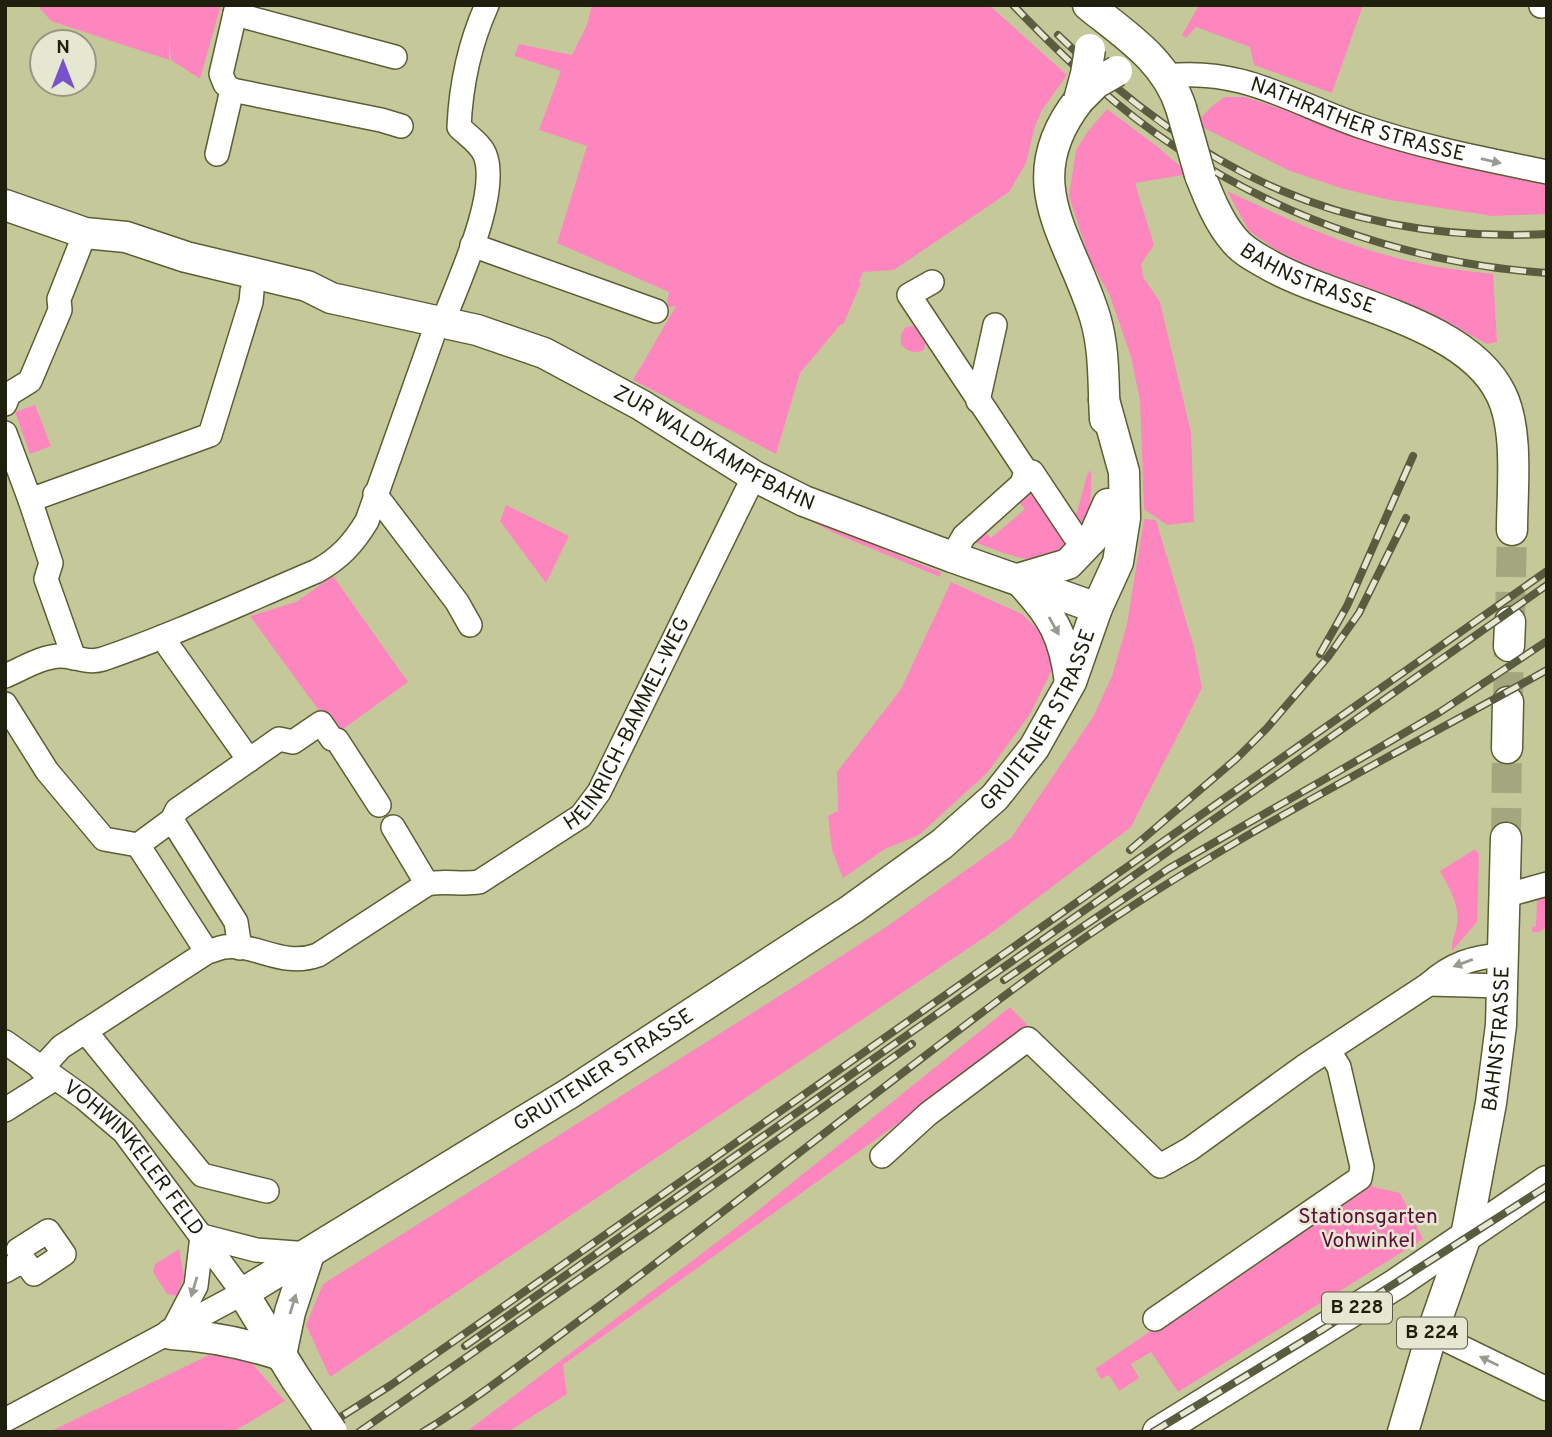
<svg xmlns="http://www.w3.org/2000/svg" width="1552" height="1437" font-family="Overpass,sans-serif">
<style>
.green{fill:#fe86bf}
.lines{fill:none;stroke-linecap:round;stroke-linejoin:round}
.major-tunnel{stroke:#a4a77e;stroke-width:30;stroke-dasharray:30 15;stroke-linecap:butt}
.minor-casing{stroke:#5b5e34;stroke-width:26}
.major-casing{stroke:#5b5e34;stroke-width:33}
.minor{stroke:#fff;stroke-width:23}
.major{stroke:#fff;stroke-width:30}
.rail-casing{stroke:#5a5c40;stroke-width:8}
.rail{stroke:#e5e7d0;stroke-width:5;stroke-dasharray:16;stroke-linecap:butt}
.major-bridge-casing{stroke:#5b5e34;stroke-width:33;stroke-linecap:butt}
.major-bridge{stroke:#fff;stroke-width:30}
.oneway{fill:#9a9a92}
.labels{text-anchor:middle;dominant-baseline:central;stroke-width:5;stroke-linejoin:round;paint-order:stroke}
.shield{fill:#e5e7d0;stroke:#5a5b48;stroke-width:2}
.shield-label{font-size:19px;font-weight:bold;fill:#1e1f0d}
.street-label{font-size:21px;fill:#1e1f0d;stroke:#e5e7d0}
.park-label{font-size:21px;fill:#5c0d3a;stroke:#e5e7d0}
</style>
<rect width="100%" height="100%" fill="#c5c99a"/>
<path class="green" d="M 37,5 L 221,5 L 200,79 L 171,60 L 169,39 L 169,60 L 51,21 Z
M 592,5 L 989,5 L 1067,75 L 1042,110 L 1035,126 L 1026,163 L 1009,192 L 894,270 L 863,272 L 859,282 L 861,283 L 843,325 L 841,324 L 800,373 L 776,454 L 633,380 L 676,306 L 666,307 L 669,292 L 557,243 L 587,146 L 539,130 L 561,71 L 514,56 L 519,44 L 572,55 L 587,25 Z
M 1199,5 L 1363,5 L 1332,93 L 1254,65 L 1250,47 L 1196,27 L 1186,38 L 1182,35 Z
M 1224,97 L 1245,97 L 1444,162 L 1547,179 L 1547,214 L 1492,216 L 1390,200 L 1344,189 L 1290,171 L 1204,128 L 1201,118 L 1211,107 Z
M 1107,109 L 1158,147 L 1189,174 L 1135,183 L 1154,245 L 1141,264 L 1143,277 L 1160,302 L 1191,432 L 1194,522 L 1167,525 L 1144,509 L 1140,400 L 1131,357 L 1110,296 L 1089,258 L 1069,196 L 1076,150 L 1088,131 Z
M 1227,191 C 1291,221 1354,250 1423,264 C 1446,269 1470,271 1493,274 L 1497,342 L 1487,344 L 1452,325 L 1325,275 L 1279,252 L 1249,231 Z
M 910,326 L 916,327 L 926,341 L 924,350 C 914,354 909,352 901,345 L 901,334 L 905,328 Z
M 35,405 L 51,446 L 30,454 L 15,412 Z
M 1091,470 C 1091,483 1091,496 1090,508 C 1086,534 1060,558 1033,559 C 1013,559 990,547 971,541 L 980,527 L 991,538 L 1025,509 L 1014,497 L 1031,489 L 1067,519 L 1077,512 L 1087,475 Z
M 760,494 C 821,519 879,549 941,572 L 940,577 L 834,533 Z
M 506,505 L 569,536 L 546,583 L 500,521 Z
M 1144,519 L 1156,520 L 1194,647 L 1202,688 L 1131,827 L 994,931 L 330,1377 L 306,1325 L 323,1284 L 795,986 L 886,927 L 1011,838 L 1093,717 L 1112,676 L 1127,624 Z
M 333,576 L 408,682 L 336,734 L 250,616 L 296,602 Z
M 951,582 L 1022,614 L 1050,641 L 1053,668 L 1030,714 L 987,773 L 919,835 L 885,849 L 843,878 L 832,850 L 828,816 L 838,811 L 837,772 L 901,689 Z
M 1475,849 L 1479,854 L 1477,922 L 1452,951 C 1451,940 1456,934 1457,924 C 1460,905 1448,886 1440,871 Z
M 1547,896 L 1547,927 L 1539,932 L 1532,932 L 1532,927 L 1536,926 L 1537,900 Z
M 1010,1007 L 1030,1028 L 563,1365 L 567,1394 L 508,1432 L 466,1432 L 746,1220 Z
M 1371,1180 L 1373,1187 L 1400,1193 L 1423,1239 L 1178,1392 L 1151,1352 L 1131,1364 L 1139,1378 L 1119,1391 L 1109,1375 L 1101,1379 L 1095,1369 Z
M 179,1249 L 184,1276 L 177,1296 L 167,1294 L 153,1272 L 155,1264 Z
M 209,1355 L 248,1359 L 285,1401 L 233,1432 L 49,1432 Z"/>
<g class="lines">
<path class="major-tunnel" d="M 1510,622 L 1512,530
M 1508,702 L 1509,646
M 1506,838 L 1507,748"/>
<defs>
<g id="minor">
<path d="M 1541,6 L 1545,5"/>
<path d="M 235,14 L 395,57"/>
<path id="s1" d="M 1167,76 C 1242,67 1293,103 1360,126 C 1421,147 1484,159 1547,172"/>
<path d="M 232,90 L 381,120 L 401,126"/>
<path d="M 217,154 L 232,90 L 225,84 L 221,74 L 237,5"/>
<path d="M 472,245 L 656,311"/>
<path d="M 932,282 L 909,295 L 1026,471 L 1022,484 L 964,536 L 952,557"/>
<path d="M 443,322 C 458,282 500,194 485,155 C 481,144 467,135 459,127 C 461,83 469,45 487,5"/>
<path d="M 978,401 L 995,325"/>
<path d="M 5,404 L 9,394 L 30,381 L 60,310 L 59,299 L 85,233"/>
<path d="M 5,433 L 30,500 L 210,435 L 251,302 L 252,291"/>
<path d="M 1026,471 L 1032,472 L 1074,535"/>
<path d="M 375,494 L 457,602 L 470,625"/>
<path d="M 30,500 L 51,563 L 46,579 L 74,658"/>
<path d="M 162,637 L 249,760 L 279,739 L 293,742 L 321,723 L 332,739 L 337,740 L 379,805"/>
<path d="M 5,676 C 22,669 42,656 61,656 C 76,656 87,664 103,659 C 176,634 246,601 317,571 C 340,558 353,544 367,521 L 438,321"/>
<path d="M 5,704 L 47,771 L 104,839 L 138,845"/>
<path d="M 172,820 L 177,810 L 249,760"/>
<path d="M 393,827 L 427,884"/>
<path d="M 1504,896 L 1547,884"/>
<path d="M 207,952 L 138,845 L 172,820 L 236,922 L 240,948"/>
<path d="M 1429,984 L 1502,986"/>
<path d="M 85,1031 L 202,1175 L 267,1191"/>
<path id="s2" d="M 5,1042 L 84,1098 L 124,1132 L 243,1293 L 5,1420"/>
<path id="s3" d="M 41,1069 L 61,1047 L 207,952 C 213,951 218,948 224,947 C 257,943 282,968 318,955 L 427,884 C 445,880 461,885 479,882 L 581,816 L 599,792 L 754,476"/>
<path d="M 5,1110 L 54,1079"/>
<path d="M 882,1156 L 928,1114 L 1028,1039 L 1160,1166 L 1190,1149 L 1306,1065 L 1429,984 C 1451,964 1473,957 1502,955"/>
<path d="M 202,1236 L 256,1250 L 309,1254"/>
<path d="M 5,1271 L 24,1260 L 34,1274 L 64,1254 L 48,1231 L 18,1250 L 24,1260"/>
<path d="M 1155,1319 L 1360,1178 L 1362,1167 L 1339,1067 L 1329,1051"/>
<path d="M 172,1332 L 196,1286 L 202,1236"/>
<path d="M 1432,1333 L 1547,1389"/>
</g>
<g id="major">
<path d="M 1088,5 C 1125,35 1166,60 1181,108"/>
<path d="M 1079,100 C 1015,182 1070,236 1095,317 C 1105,350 1103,385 1105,419"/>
<path id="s4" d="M 1200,175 C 1209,198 1219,223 1235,241 C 1244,252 1257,258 1269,265 C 1336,303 1466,321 1501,394 C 1519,430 1512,490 1512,530"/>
<path id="s5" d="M 5,205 L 85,233 L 126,237 L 186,257 L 307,286 L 331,298 L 477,330 L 544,353 L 641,405 L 754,476 L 804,501 L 952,557 L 1097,608"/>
<path d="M 1018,579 L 1068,564 L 1093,538 L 1108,504"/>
<path d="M 1021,582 C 1053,616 1064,636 1070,682"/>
<path d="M 1509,646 L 1510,622"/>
<path d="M 1507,748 L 1508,702"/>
<path d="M 171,1334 C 209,1336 244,1343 281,1355"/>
<path d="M 281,1355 L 290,1312 L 309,1254"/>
<path id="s6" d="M 296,1379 L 243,1293 L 570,1093 L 852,909 L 942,844 L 995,797 L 1034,748 L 1071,682 L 1097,608 L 1118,562 L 1125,518 L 1124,472 L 1104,400"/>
<path d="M 1158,1432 L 1396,1284 L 1547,1181"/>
<path id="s7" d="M 1403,1432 L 1432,1333 L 1466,1236 L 1491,1103 L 1501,1025 L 1506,838"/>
</g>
</defs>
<use href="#minor" class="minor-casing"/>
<use href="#major" class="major-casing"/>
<use href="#minor" class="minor"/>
<use href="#major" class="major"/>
<defs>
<path id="rail" d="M 1013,5 C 1063,57 1117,109 1177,148 C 1287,221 1416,264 1547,273
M 1058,35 C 1200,173 1345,244 1547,234
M 1320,654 L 1347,606 L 1413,456
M 1130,850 L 1236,759 L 1267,728 L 1328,657 L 1359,613 L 1406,518
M 1004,980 L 1168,869 L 1372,752 L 1440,712 L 1547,641
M 465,1346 L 1547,585
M 317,1432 L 391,1385 L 487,1318 L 1547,571
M 359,1432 L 691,1201 L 912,1044
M 423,1432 C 483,1395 539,1350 595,1309 C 747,1196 894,1076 1046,965 C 1203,851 1378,764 1547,670
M 1153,1432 L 1325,1328 L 1547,1186"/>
</defs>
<use href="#rail" class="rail-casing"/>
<use href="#rail" class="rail"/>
<defs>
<path id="major-bridge" d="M 1079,100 L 1086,74 L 1090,49
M 1079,100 L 1096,83 L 1117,71
M 1181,108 L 1200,175
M 296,1379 L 332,1432"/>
</defs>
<use href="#major-bridge" class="major-bridge-casing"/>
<use href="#major-bridge" class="major-bridge"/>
</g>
<defs><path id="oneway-solid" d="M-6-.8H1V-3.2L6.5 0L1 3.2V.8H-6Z" transform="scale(1.75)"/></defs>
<g class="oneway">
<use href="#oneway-solid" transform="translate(1491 161) rotate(13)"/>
<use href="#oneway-solid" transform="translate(1054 626) rotate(61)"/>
<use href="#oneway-solid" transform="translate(1463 963) rotate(160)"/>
<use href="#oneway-solid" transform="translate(194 1287) rotate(107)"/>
<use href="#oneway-solid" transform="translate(293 1304) rotate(-73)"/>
<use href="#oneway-solid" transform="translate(1489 1361) rotate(-154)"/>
</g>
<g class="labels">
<g class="shield">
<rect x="1322" y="1292.5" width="70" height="31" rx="5"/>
<rect x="1397" y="1317.5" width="70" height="31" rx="5"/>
</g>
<g class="shield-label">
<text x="1357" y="1308">B 228</text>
<text x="1432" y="1333">B 224</text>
</g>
<g class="street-label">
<text stroke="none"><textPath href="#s1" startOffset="198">NATHRATHER STRASSE</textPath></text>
<text stroke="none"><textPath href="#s4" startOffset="158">BAHNSTRASSE</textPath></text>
<text stroke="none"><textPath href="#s5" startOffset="756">ZUR WALDKAMPFBAHN</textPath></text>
<text stroke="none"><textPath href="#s6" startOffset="1092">GRUITENER STRASSE</textPath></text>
<text stroke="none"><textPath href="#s3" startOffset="724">HEINRICH-BAMMEL-WEG</textPath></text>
<text stroke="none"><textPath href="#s7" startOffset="406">BAHNSTRASSE</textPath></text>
<text stroke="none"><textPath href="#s6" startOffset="525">GRUITENER STRASSE</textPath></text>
<text stroke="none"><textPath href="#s2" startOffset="175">VOHWINKELER FELD</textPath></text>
</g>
<g class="park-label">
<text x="1368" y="1217">Stationsgarten<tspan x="1368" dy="24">Vohwinkel</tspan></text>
</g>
</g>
<rect width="1552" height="1437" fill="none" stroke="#1e1f0d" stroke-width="14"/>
<g transform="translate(63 63)"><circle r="33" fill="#e5e7d0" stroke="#959782" stroke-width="2"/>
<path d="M0-5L12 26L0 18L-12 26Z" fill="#7453cd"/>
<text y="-10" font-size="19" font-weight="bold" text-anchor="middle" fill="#1e1f0d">N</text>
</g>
</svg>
